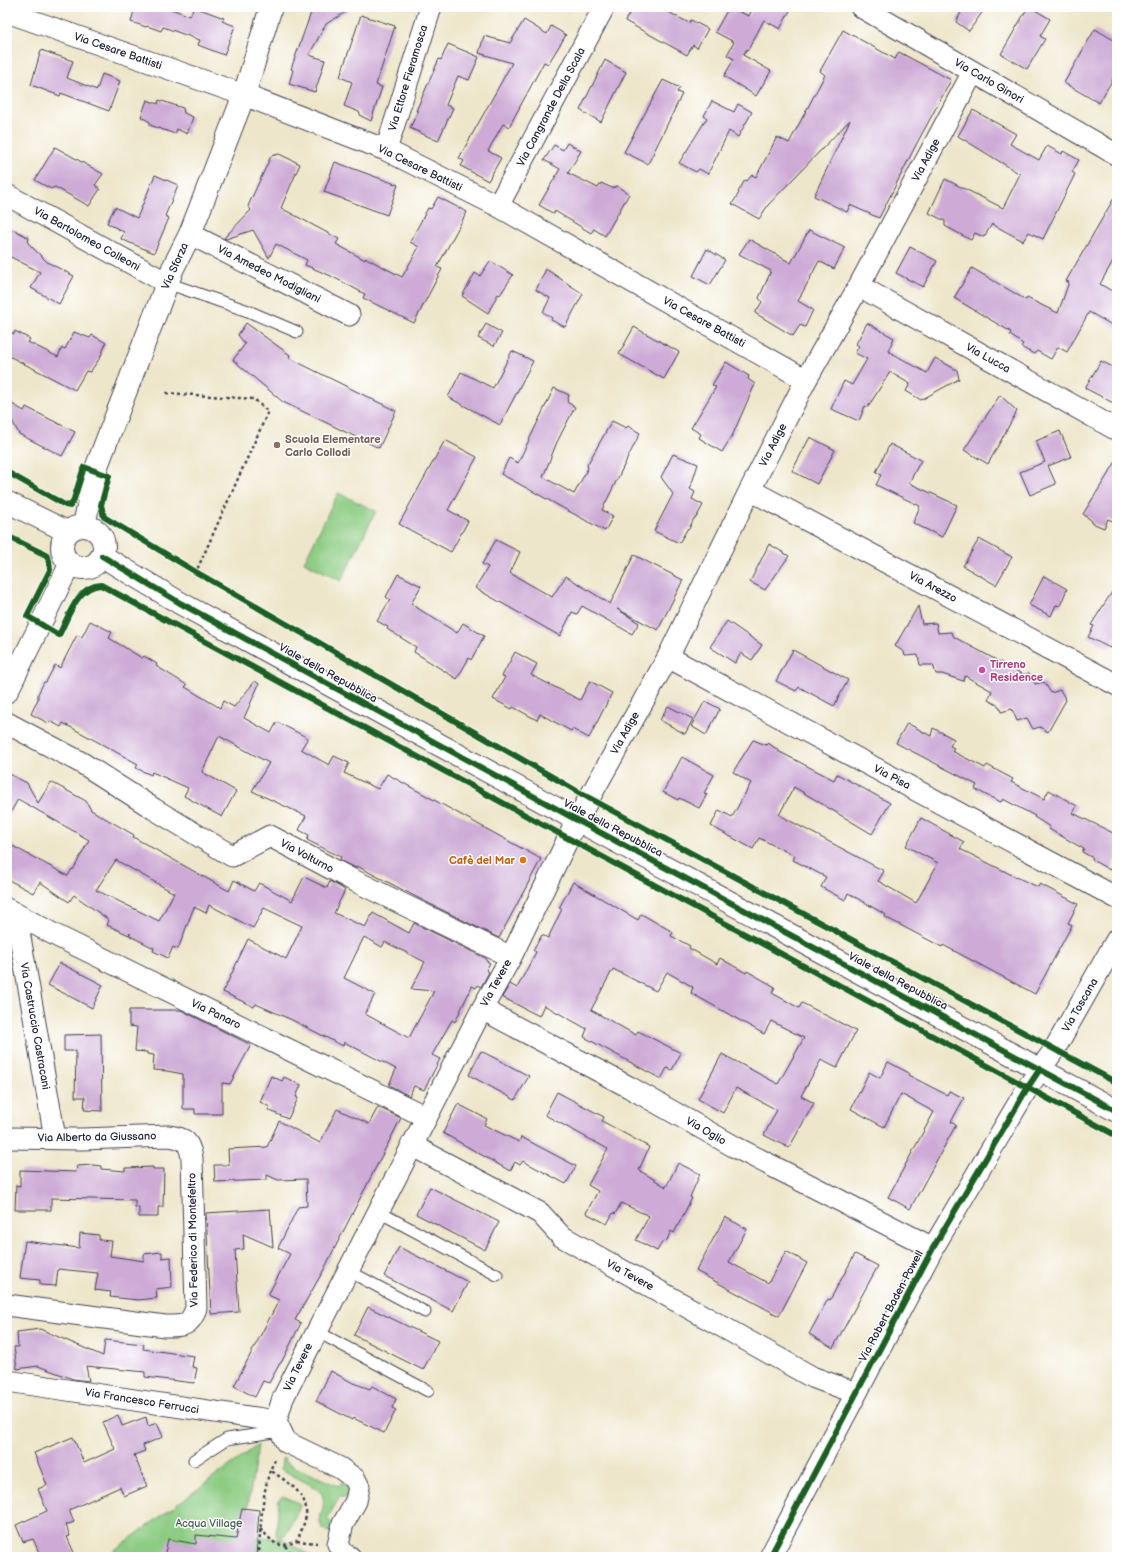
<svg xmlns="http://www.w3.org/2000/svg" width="1124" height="1564" font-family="'Balsamiq Sans',sans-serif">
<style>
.green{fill:#8dcc83;stroke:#58775f}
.building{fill:#cdabd6;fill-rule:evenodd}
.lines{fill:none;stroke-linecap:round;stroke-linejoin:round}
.service-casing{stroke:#413f50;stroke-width:13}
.minor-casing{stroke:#413f50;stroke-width:23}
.tertiary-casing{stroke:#413f50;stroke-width:24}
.path{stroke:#413f50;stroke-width:2.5;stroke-dasharray:3 3;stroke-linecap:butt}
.service{stroke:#fff;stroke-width:11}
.minor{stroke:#fff;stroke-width:21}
.tertiary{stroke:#fff;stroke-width:22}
.cycleway-casing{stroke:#fff;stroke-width:8}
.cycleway{stroke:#1b5e20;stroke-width:6}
.education-dot{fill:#8d6e63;stroke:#fff;stroke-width:1.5}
.hotel-dot{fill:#d1479c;stroke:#fff;stroke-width:1.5}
.food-dot{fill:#e8710a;stroke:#fff;stroke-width:1.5}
.labels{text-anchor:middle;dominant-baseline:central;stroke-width:3;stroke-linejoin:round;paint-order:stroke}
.street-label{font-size:11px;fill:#22223b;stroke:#fff}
.education-label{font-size:11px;font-weight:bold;fill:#785e54;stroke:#fff;text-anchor:start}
.hotel-label{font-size:11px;font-weight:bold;fill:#b23c85;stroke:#fff;text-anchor:start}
.food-label{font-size:11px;font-weight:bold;fill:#c56008;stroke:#fff;text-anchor:end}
.park-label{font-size:11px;fill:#475e54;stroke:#fff}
</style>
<rect width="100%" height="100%" fill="#fff"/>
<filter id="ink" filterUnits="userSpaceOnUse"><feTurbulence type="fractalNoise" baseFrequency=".025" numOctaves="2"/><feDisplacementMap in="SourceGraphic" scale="8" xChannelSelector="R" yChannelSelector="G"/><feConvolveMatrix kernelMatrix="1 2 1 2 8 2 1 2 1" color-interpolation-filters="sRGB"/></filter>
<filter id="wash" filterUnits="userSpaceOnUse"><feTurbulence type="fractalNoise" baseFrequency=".012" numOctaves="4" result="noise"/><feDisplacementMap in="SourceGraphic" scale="16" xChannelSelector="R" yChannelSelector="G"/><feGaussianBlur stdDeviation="0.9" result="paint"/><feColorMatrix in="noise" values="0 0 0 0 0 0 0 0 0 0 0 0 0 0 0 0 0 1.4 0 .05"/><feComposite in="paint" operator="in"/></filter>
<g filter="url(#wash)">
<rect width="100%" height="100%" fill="#eee6ca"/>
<path class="green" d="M 338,493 L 376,511 L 341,581 L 304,562 Z
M 258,1445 L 243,1535 L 282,1539 L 313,1557 L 105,1557 Z
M 284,1458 L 286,1463 L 338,1486 L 342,1482 L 346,1484 L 348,1489 L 346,1498 L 341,1497 L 339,1498 L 327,1519 L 334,1525 L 331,1533 L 322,1528 L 320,1523 C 320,1511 329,1500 318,1489 L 281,1469 L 282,1459 Z
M 283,1496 L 297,1502 L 300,1506 L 285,1536 L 280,1538 L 276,1535 L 279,1499 Z"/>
<g id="blocks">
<path class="building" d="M 135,7 L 166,7 L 190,16 L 194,7 L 224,18 L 222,21 L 235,26 L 224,55 L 198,45 L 200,40 L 163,27 L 161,31 L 147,26 L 146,27 L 131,22 Z
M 313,7 L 354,7 L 326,24 L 309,55 L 325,60 L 315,92 L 289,84 L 293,70 L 291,69 Z
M 633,7 L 659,7 L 689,23 L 691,20 L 708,29 L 697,48 L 693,45 L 687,55 L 625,21 Z
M 729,7 L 749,16 L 751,12 L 741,7 L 792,7 L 780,29 L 764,20 L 748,50 L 747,49 L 743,55 L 771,71 L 756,96 L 724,76 L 734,59 L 727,55 L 734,42 L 715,32 Z
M 964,7 L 986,7 L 969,31 L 956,22 Z
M 1028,7 L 1030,7 L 1050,19 L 1040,36 L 1045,39 L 1027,69 L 1001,54 Z
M 361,15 L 395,26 L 376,85 L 382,87 L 371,121 L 361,116 L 359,112 L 344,106 L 352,82 L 340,77 Z
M 524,20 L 547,34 L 551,26 L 566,35 L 548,64 L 544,62 L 509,127 L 503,124 L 488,151 L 501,158 L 488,181 L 461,166 L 464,161 L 459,158 L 512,63 L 479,53 L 484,36 L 510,43 Z
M 1095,29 L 1117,42 L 1117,72 L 1099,103 L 1064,83 Z
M 843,30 L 895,59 L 899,52 L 951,80 L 917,143 L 879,218 L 850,205 L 847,212 L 814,196 L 850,120 L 768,205 L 759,219 L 732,204 L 739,193 L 738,192 L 745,180 L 747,181 L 752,175 L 756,177 L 777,137 L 789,143 L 825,75 L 820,71 Z
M 448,44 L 479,57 L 469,80 L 458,76 L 446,105 L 453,108 L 438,141 L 410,128 L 418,111 L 416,111 L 439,59 L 441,60 Z
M 41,50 L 73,61 L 67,78 L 97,90 L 102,74 L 120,81 L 109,111 L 61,93 L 60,96 L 31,85 Z
M 605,60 L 626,72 L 601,122 L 580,110 Z
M 663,80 L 680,88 L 677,92 L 682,94 L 648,164 L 624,152 Z
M 147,100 L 158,104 L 159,100 L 183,108 L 184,113 L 193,117 L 187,134 L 177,129 L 175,134 L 150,125 L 150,122 L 141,117 Z
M 712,101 L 734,112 L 738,104 L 752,112 L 738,137 L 729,131 L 708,174 L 699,169 L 696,172 L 679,163 L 707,118 L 704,116 Z
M 973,110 L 1016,134 L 1010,144 L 1039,160 L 1047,146 L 1062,154 L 1063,151 L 1079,160 L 1072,172 L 1075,174 L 1043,239 L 1029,232 L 1023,241 L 992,224 L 984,237 L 975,233 L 971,240 L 945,226 L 945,221 L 929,213 L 945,179 L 1003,208 L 1020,174 L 958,136 Z
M 567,143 L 581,151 L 568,173 L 598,188 L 601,183 L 612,188 L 617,186 L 629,194 L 605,236 L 594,229 L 591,233 L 555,211 L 554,214 L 539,205 L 560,169 L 544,160 L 554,145 L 563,150 Z
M 55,147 L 103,174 L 95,185 L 100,189 L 89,206 L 55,187 L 51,189 L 35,180 Z
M 279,154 L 300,164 L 281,208 L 339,239 L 336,244 L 365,260 L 366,258 L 402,277 L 419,247 L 410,242 L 428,208 L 431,209 L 438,197 L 467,212 L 437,267 L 442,269 L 414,323 L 363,298 L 365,294 L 331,276 L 305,265 L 307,260 L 276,244 L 269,258 L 253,230 L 226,239 L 224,238 L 251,210 L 248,206 L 271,156 Z
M 335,162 L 398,185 L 387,215 L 324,192 Z
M 155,175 L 178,185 L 165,216 L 169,218 L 154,253 L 121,239 L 124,232 L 107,223 L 115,207 L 137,218 Z
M 1117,193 L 1117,254 L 1100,284 L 1117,294 L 1117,328 L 1089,312 L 1067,352 L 1058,347 L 1051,359 L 1037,351 L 1034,354 L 1021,347 L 1023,344 L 1010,335 L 1011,332 L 954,298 L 972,268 L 1026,300 L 1027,298 L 1058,313 L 1069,282 L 1066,281 Z
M 13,229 L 29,238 L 28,243 L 47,262 L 74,276 L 59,304 L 31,288 L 40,272 L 7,255 L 7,239 Z
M 809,230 L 845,248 L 834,269 L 819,261 L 798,301 L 813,310 L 805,327 L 800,325 L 793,336 L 755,313 L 762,302 L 759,298 L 771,271 L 739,254 L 749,239 L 791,263 Z
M 910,247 L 937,261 L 923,287 L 896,273 Z
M 707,249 L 725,260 L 710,285 L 693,276 Z
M 490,261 L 513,275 L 500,295 L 498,294 L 488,313 L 462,296 L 475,273 L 480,276 Z
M 546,269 L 583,294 L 565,327 L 551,320 L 552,318 L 543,312 L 550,298 L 536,290 Z
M 246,323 L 290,355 L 289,358 L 396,411 L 379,448 L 283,402 L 233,360 L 245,344 L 238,335 Z
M 867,323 L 894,338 L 888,351 L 927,373 L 935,358 L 957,370 L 959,379 L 921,400 L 906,391 L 910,384 L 890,372 L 868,407 L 865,406 L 859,421 L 831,409 L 844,381 L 852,385 L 867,359 L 855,353 L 859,346 L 856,344 Z
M 486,324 L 502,333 L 494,346 L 478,338 Z
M 634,327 L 679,352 L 664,379 L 619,354 Z
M 7,330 L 14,334 L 15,331 L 30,339 L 28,342 L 58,357 L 62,348 L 65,349 L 74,332 L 90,338 L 92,335 L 106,343 L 100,358 L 90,372 L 86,371 L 75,390 L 7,355 Z
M 512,351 L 533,361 L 500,425 L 448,397 L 461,372 L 493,388 Z
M 1101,361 L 1117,369 L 1117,405 L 1085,388 Z
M 726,362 L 749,376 L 748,379 L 755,384 L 733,434 L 722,452 L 699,438 L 701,434 L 691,428 L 716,387 L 712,385 Z
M 554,388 L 569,395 L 567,402 L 575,407 L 557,442 L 543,477 L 574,494 L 588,468 L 587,465 L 612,421 L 626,428 L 628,426 L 640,433 L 602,510 L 613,516 L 605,531 L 501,474 L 509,458 L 518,463 Z
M 1000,395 L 1017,411 L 988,464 L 964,450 Z
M 7,401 L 24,411 L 26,407 L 75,432 L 62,456 L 19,434 L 7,411 Z
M 1060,431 L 1071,457 L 1048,466 L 1056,484 L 1030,495 L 1020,472 L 1045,462 L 1036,441 Z
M 810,437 L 835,450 L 817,484 L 792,471 Z
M 445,440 L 477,457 L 448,510 L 468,521 L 451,552 L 399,524 Z
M 890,444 L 921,460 L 909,483 L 957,505 L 942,537 L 913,523 L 920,506 L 876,485 L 881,475 L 876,472 Z
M 673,454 L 698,464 L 690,489 L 695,492 L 692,499 L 703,505 L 696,518 L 694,518 L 689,529 L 688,528 L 679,543 L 654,531 L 673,494 L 661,477 Z
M 1117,460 L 1117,523 L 1108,519 L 1104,528 L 1092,523 L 1092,521 L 1083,514 Z
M 979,539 L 1012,557 L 996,585 L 963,566 Z
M 496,540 L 520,552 L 510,573 L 552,597 L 566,576 L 610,604 L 634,555 L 683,580 L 658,630 L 617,609 L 639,623 L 632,634 L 582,606 L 577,614 L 572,612 L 560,636 L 475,588 L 488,567 L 482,564 Z
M 769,544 L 789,556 L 765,590 L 750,582 Z
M 398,574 L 421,586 L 411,604 L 457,633 L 463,623 L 484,636 L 471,660 L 469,658 L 457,679 L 414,652 L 416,647 L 387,629 L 388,627 L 377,621 L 390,600 L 386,597 Z
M 1044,576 L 1067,589 L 1060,606 L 1056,605 L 1051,616 L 1029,605 Z
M 1117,584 L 1117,634 L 1110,648 L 1088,637 L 1094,626 L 1091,625 Z
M 918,606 L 922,624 L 936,623 L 938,633 L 951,632 L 954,637 L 1024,675 L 1029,673 L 1035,684 L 1044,682 L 1051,693 L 1060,690 L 1066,700 L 1048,732 L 1040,727 L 1033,729 L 1027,718 L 1017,721 L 1012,709 L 1001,712 L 999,706 L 988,700 L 992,691 L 965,676 L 963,681 L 942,674 L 936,674 L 933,665 L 920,665 L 918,655 L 905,656 L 904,652 L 895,646 Z
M 90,621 L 112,632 L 109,638 L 142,658 L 144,656 L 157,664 L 156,666 L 187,685 L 185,687 L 220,708 L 223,701 L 234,707 L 255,681 L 259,684 L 244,718 L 271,733 L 277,722 L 308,738 L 301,749 L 329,765 L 334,756 L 349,763 L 344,773 L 378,789 L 387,774 L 541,859 L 499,938 L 424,901 L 357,866 L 356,868 L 340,860 L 341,857 L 307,840 L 309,835 L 299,830 L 306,816 L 252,791 L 269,763 L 219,736 L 202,772 L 236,791 L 222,817 L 184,796 L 188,788 L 152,772 L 151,775 L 136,768 L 138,764 L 63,723 L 61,727 L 50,721 L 48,723 L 31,714 L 38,699 L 38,694 L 44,682 L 46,682 L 55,665 L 60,668 L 77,635 L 82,637 Z
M 727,621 L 762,645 L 752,660 L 741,653 L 735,663 L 710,647 Z
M 793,650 L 848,680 L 834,706 L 799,687 L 796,691 L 776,681 Z
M 515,652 L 537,664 L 531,675 L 580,700 L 590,681 L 612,693 L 589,738 L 572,729 L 571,731 L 540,714 L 537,720 L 513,707 L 512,709 L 493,699 L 505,677 L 502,676 Z
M 705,701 L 720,709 L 706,735 L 691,726 Z
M 668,706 L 693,719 L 685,734 L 660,720 Z
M 907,723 L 931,736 L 933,728 L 954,739 L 950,746 L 954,748 L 952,751 L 985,768 L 987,765 L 1013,779 L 1011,782 L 1044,799 L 1049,790 L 1077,806 L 1073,813 L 1117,835 L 1117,856 L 1110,870 L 1092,860 L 1093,858 L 1082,852 L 1084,849 L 1049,829 L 1050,827 L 1034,817 L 1035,816 L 1003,799 L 1001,802 L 988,796 L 975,789 L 977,785 L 896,743 Z
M 753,740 L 766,745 L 768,743 L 778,750 L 778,751 L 834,780 L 837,774 L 890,803 L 872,834 L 794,787 L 779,815 L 884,871 L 878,881 L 916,903 L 938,863 L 906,846 L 921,818 L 964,842 L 960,849 L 1012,875 L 1038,887 L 1040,884 L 1078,904 L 1068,923 L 1072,925 L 1035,994 L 943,945 L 942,947 L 885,917 L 886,915 L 848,893 L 845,900 L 821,887 L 826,877 L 793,860 L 795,856 L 759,838 L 753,849 L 711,826 L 719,810 L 732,817 L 751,783 L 733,772 Z
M 682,757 L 714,775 L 704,793 L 707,794 L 699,808 L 679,798 L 678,800 L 663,792 Z
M 7,773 L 27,783 L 38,803 L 51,782 L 86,801 L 91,810 L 134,835 L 133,837 L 229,891 L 234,880 L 254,891 L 259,883 L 292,901 L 304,877 L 327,888 L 330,881 L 345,890 L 334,913 L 365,927 L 373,913 L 409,933 L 414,923 L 487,959 L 486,961 L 490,963 L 486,970 L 489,972 L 481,987 L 478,985 L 476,988 L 472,986 L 455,1022 L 452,1020 L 432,1055 L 440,1059 L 424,1090 L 414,1086 L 409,1096 L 389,1085 L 396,1069 L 344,1042 L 343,1046 L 292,1020 L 256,1004 L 254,1007 L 223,992 L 248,939 L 286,959 L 302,926 L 264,908 L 253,928 L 209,905 L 206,913 L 194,907 L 178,949 L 173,947 L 168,958 L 153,951 L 154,948 L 130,936 L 130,933 L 129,935 L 107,925 L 109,920 L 74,895 L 69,902 L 40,882 L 33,893 L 7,879 L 7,843 L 68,876 L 72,869 L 73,870 L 89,840 L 18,799 L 7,819 ZM 116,860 L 174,893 L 159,921 L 96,890 ZM 364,937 L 382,947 L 385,942 L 425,962 L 411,989 L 434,991 L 409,1038 L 365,1014 L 375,994 L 344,978 Z
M 573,882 L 638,920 L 641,914 L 673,932 L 671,936 L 690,946 L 689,948 L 717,964 L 720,958 L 746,973 L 747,971 L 775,987 L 772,993 L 799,1008 L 802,1003 L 856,1031 L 837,1068 L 821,1060 L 801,1096 L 814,1103 L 789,1148 L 764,1135 L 777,1110 L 736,1088 L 723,1113 L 698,1099 L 722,1054 L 778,1084 L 804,1038 L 771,1021 L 764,1034 L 691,993 L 693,987 L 667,972 L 656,991 L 613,969 L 591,1010 L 636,1035 L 638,1031 L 681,1053 L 672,1070 L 667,1068 L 661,1079 L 584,1037 L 587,1029 L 544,1005 L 539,1016 L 502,997 L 510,984 L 517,988 L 536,952 L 533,950 L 542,935 L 548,938 L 562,909 L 559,908 Z
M 60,963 L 103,985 L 92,1008 L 48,985 Z
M 129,1010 L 181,1010 L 251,1045 L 230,1084 L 222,1083 L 222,1114 L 195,1114 L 195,1109 L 183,1109 L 183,1074 L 167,1071 L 153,1070 L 154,1055 L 147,1054 L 147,1052 L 135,1051 L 137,1027 L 129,1026 Z
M 101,1034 L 102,1111 L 84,1110 L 85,1097 L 75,1097 L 76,1051 L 64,1051 L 64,1035 Z
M 481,1051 L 529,1076 L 515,1100 L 469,1075 Z
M 888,1062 L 909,1073 L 908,1075 L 947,1095 L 949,1091 L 964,1098 L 951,1122 L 956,1125 L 910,1209 L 888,1197 L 934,1112 L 901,1094 L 884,1127 L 851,1109 L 869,1072 L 880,1078 Z
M 271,1076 L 282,1081 L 284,1077 L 301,1085 L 296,1097 L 298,1098 L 288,1119 L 268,1110 L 270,1107 L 260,1102 Z
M 557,1092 L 604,1117 L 602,1121 L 649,1147 L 639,1170 L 666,1187 L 678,1163 L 700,1174 L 690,1197 L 692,1198 L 674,1233 L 671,1231 L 666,1242 L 663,1241 L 657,1251 L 636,1240 L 649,1216 L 621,1203 L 615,1214 L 613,1213 L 607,1224 L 586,1213 L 598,1191 L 588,1185 L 608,1149 L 545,1115 Z
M 458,1104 L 487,1119 L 484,1125 L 519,1142 L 521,1137 L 576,1166 L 566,1184 L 523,1161 L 520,1165 L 515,1162 L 510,1171 L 443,1133 Z
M 378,1107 L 401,1118 L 322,1273 L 295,1320 L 301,1323 L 281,1363 L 280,1363 L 269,1383 L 263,1381 L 255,1397 L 234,1386 L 279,1300 L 268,1295 L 290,1254 L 278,1248 L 298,1207 L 307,1206 L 306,1179 L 278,1180 L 267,1175 L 267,1180 L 215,1182 L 214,1165 L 229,1165 L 228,1149 L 267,1147 L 279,1121 L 320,1143 L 337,1109 L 369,1124 Z
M 93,1165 L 101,1166 L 101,1169 L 125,1171 L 125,1168 L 153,1167 L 153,1169 L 164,1169 L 163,1207 L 158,1207 L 158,1217 L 139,1217 L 139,1207 L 135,1207 L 135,1200 L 51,1198 L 51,1210 L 15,1210 L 16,1185 L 20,1186 L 20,1170 L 76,1172 L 77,1166 Z
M 430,1187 L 499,1222 L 485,1250 L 416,1214 Z
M 270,1209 L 273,1247 L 243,1234 L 244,1249 L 235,1250 L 239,1312 L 211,1314 L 206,1213 Z
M 725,1217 L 747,1229 L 729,1262 L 768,1283 L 786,1251 L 807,1263 L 779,1316 L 696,1271 Z
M 80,1233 L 99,1235 L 99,1240 L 112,1241 L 110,1256 L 144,1261 L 144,1254 L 162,1252 L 162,1258 L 171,1257 L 172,1287 L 156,1289 L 157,1298 L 138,1300 L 110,1297 L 111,1292 L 95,1290 L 98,1273 L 58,1269 L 56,1286 L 40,1285 L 40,1280 L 20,1278 L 25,1241 L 79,1248 Z
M 399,1247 L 468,1282 L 453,1311 L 384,1276 Z
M 855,1254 L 878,1266 L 833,1348 L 809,1334 L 828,1299 L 830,1300 Z
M 368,1307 L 438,1341 L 423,1370 L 354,1335 Z
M 40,1329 L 103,1356 L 105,1340 L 144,1344 L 143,1349 L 194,1356 L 192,1367 L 197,1368 L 194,1383 L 145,1377 L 145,1372 L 86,1366 L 89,1381 L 73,1379 L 38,1366 L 17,1369 L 14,1347 L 18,1347 L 17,1332 Z
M 331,1371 L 353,1383 L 370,1389 L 372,1386 L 396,1399 L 392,1408 L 396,1410 L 384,1433 L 353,1418 L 352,1420 L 316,1401 Z
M 118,1415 L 122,1426 L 146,1417 L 148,1426 L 157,1423 L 163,1437 L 143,1445 L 145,1451 L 134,1455 L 147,1486 L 124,1496 L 120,1487 L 69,1510 L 74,1522 L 66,1525 L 70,1536 L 67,1537 L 76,1557 L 41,1557 L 33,1539 L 23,1542 L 16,1525 L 47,1511 L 38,1489 L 47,1485 L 34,1453 L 73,1437 L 84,1463 L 115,1449 L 103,1422 Z
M 242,1508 L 259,1510 L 256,1557 L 164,1557 L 168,1539 L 196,1544 L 196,1535 L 236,1539 Z"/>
</g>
</g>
<g filter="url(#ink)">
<use href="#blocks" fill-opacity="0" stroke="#413f50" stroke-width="1"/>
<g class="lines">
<defs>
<path id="service" d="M 167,283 L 248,311 L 297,332
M 377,1211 L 497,1275
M 347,1270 L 425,1312
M 316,1331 L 428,1391
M 194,1460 L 227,1439 L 281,1431"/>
<path id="minor" d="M 861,7 L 1117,155
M 7,12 L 244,95 L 386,150 L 498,206 L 806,380
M 386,150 L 431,7
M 7,195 L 167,283
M 498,206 L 604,7
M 190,234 L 349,315
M 859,286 L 1117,430
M 750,490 L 1117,685
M 7,502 L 68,532
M 668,657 L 1117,898
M 7,692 L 70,564
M 7,723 L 82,763 L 154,809 L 232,856 L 270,836 L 349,878 L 511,957
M 7,909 L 57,936 L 426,1117
M 16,914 L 55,1138
M 482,1009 L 629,1087 L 735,1147 L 933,1248
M 7,1138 L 82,1139 L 168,1136 C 185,1138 189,1141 192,1158 L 196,1308 C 190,1327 182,1326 165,1326 L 7,1305
M 411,1145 L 540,1213 L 561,1236 L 812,1377 L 856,1393
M 7,1381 L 276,1421
M 350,1557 L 343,1553 L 338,1544 L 343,1524 L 356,1501 L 359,1487 L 355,1479 L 340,1468 L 286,1442 L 276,1421 L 283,1398 L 482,1009 L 511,957 L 577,820 L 668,657 L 750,490 L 806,380 L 859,286 L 973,72
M 770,1557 L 933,1248 L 1028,1087 L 1054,1050 L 1117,939"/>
<path id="tertiary" d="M62 547a21 21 0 1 1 42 0a21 21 0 1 1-42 0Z
M 84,526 L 95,471 L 173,268 L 190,234 L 244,95 L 271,7
M 102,556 L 180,603 L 577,820 L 1117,1111"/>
</defs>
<use href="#service" class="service-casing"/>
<use href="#minor" class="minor-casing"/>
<use href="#tertiary" class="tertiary-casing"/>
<path class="path" d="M 166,393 L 254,399 L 268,412 L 196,572
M 260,1529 C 275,1543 276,1550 297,1541 C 300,1534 303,1527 305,1520 C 312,1495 287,1482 270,1470
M 297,1541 L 317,1543
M 285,1546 L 295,1557
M 259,1557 C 260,1531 262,1482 275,1460"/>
<use href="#service" class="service"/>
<use href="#minor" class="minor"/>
<use href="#tertiary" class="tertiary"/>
<defs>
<path id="cycleway" d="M 7,472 L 65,505 L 70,506 L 73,502 L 84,467 L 109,476 L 101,505 L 104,517 L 196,572 L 589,798 L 1117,1083
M 7,536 L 46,555 L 49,560 L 50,570 L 27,616 L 59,635 C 69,616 77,586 101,585 L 1117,1136
M 102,556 L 180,603 L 577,820 L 1117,1111
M 770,1557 L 933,1248 L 1028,1087 L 1040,1069"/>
</defs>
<use href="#cycleway" class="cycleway-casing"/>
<use href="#cycleway" class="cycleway"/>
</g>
</g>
<circle class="education-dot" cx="277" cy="445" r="4"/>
<circle class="hotel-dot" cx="982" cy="670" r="4"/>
<circle class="food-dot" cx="523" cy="860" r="4"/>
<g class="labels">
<g class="street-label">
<text transform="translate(118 51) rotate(19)">Via Cesare Battisti</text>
<text transform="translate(408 78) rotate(-73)">Via Ettore Fieramosca</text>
<text transform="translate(989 81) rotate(30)">Via Carlo Ginori</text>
<text transform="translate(551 107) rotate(-62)">Via Cangrande Della Scala</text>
<text transform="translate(926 160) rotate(-62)">Via Adige</text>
<text transform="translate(420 168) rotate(26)">Via Cesare Battisti</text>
<text transform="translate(87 239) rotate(29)">Via Bartolomeo Colleoni</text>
<text transform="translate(175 266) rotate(-66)">Via Sforza</text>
<text transform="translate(269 274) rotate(27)">Via Amedeo Modigliani</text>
<text transform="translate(704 322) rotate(29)">Via Cesare Battisti</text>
<text transform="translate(988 358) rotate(29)">Via Lucca</text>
<text transform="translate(773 445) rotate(-63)">Via Adige</text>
<text transform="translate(933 587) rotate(28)">Via Arezzo</text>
<text transform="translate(328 673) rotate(29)">Viale della Repubblica</text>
<text transform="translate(625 733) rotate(-61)">Via Adige</text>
<text transform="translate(892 777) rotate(28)">Via Pisa</text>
<text transform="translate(613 828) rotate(28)">Viale della Repubblica</text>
<text transform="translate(307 856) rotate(28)">Via Volturno</text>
<text transform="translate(898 981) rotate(28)">Viale della Repubblica</text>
<text transform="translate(496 983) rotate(-61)">Via Tevere</text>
<text transform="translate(1080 1005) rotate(-60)">Via Toscana</text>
<text transform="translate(216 1014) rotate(26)">Via Panaro</text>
<text transform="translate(35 1026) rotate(80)">Via Castruccio Castracani</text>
<text transform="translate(706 1131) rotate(30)">Via Oglio</text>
<text transform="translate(97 1137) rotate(-1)">Via Alberto da Giussano</text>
<text transform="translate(193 1240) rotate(-91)">Via Federico di Montefeltro</text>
<text transform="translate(630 1275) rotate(29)">Via Tevere</text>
<text transform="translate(891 1306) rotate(-62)">Via Robert Baden-Powell</text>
<text transform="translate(298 1367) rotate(-64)">Via Tevere</text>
<text transform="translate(142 1401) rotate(9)">Via Francesco Ferrucci</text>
</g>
<g class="education-label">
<text x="285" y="439">Scuola Elementare<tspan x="285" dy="13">Carlo Collodi</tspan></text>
</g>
<g class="hotel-label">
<text x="990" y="664">Tirreno<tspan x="990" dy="13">Residence</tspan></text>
</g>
<g class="food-label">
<text x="515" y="860">Cafè del Mar</text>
</g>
<g class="park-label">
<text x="209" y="1523">Acqua Village</text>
</g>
</g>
<rect width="1124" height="1564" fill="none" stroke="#fff" stroke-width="24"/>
</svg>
